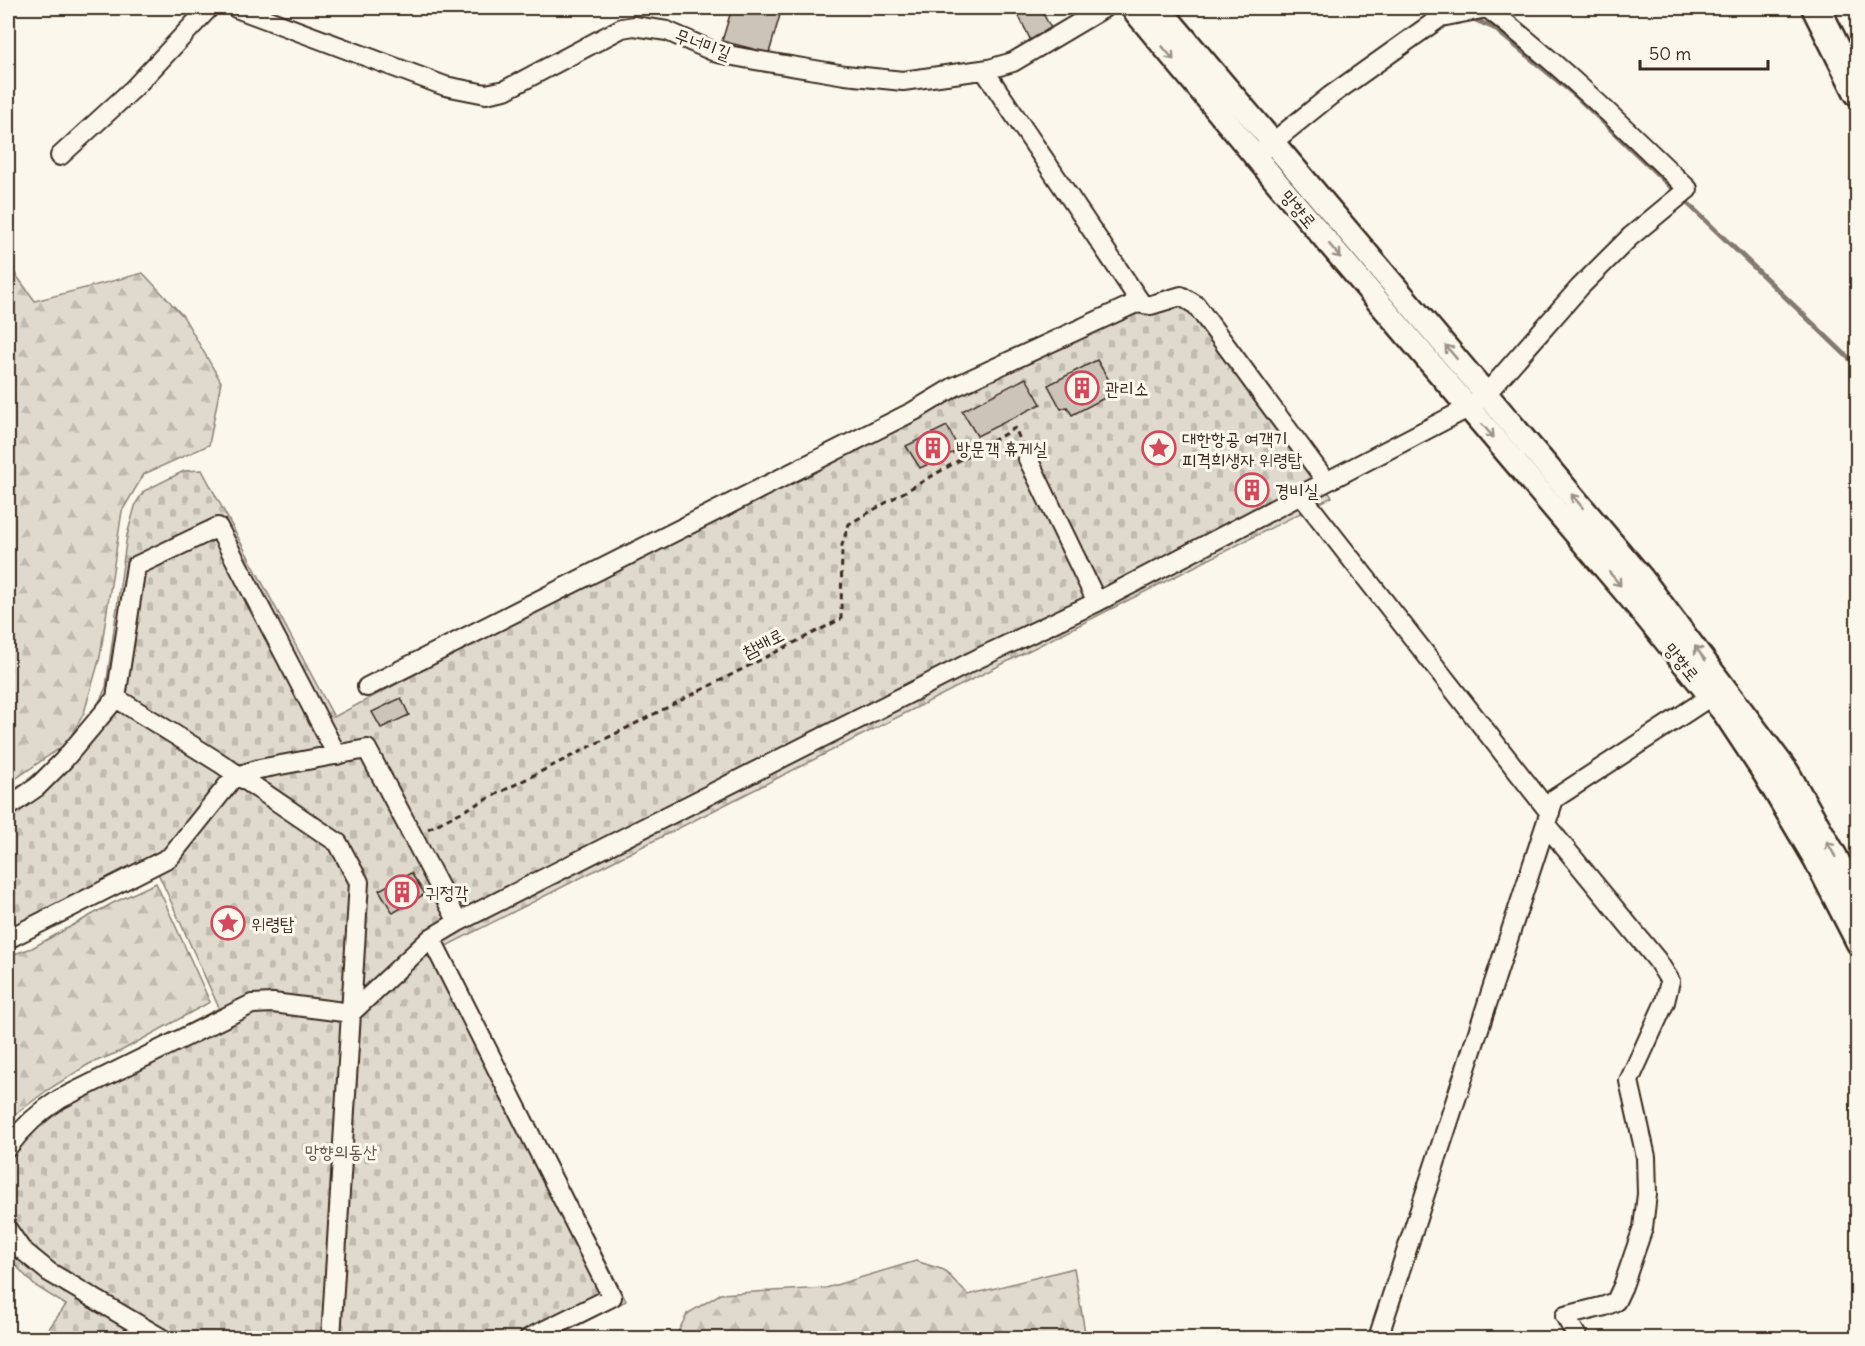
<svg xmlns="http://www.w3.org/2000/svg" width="1865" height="1346" font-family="Delius,'Poor Story',sans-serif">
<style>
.forest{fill:url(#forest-firs);stroke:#8d8276;stroke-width:1.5}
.cemetery{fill:url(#cemetery-stones);stroke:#8d8276;stroke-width:1.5}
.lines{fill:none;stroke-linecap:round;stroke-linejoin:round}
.stream{stroke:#85796d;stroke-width:5}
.building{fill:#ccc4b9;stroke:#3b2a1e;stroke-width:1.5}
.minor-casing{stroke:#3b2a1e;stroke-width:22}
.major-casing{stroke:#3b2a1e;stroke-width:27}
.highway-casing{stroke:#3b2a1e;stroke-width:32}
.path{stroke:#3b2a1e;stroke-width:3;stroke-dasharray:6 4.5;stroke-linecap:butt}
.minor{stroke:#fbf7ec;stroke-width:18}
.major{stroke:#fbf7ec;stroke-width:22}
.highway{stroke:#fbf7ec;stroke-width:27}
.oneway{stroke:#9b9085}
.labels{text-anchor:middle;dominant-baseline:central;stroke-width:6;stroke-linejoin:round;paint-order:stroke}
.street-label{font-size:18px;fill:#3b2a1e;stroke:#fbf7ec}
.poi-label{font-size:18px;fill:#3b2a1e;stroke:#fbf7ec;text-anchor:start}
.park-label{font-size:18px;fill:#64564a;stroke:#fbf7ec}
</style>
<defs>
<pattern id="forest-firs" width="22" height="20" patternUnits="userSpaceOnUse" patternTransform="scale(1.5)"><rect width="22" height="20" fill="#dfd9ce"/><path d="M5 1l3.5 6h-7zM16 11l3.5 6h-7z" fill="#c0bab0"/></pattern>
<pattern id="cemetery-stones" width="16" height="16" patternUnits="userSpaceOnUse" patternTransform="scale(1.5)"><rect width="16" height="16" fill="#dfd9ce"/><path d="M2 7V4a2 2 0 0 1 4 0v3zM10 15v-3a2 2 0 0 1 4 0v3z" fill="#c0bab0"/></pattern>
</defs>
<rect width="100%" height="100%" fill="#fbf7ec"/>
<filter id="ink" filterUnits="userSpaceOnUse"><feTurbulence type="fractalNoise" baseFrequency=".0167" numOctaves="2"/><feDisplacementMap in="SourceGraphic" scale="12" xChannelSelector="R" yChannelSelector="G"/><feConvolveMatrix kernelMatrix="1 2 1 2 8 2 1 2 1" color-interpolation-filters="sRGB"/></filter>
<g filter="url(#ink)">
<path class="forest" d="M 8,264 L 35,301 L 143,273 L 183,316 L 221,382 L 209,445 L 144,474 L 122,511 L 100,657 L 84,713 L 67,743 L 8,784 Z
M 156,883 L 210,1002 L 119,1052 L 89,1064 L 46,1091 L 8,1120 L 8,956 L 32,948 L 113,903 Z
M 916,1261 L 944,1270 L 968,1295 L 1074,1268 L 1086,1338 L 675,1338 L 687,1314 L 720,1294 L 826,1288 Z"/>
<path class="cemetery" d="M 1176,301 L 1192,307 L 1332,497 L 446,946 L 626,1301 L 554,1338 L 42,1338 L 66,1305 L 34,1285 L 8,1257 L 8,1135 L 89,1076 L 219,1008 L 158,873 L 8,946 L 8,794 C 45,769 89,730 106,687 L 127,535 L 136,503 L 144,491 L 184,471 L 202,470 L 334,717 L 802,471 L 1044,352 L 1156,306 Z"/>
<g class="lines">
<path class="stream" d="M 1469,17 L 1494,28 L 1575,95 L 1858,367"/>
</g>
<path class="building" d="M 732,8 L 782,8 L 769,53 L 722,41 Z
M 1015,8 L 1040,8 L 1052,30 L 1031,41 Z
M 1097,360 L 1116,392 L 1072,415 L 1067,407 L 1061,409 L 1048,385 Z
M 1026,378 L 1041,404 L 977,436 L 962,411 Z
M 947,426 L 959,450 L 920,468 L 906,446 Z
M 1251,480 L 1261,496 L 1252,501 L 1243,483 Z
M 401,698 L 409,715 L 381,728 L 372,712 Z
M 411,873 L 425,894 L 393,913 L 379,890 Z"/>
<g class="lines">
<defs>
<path id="minor" d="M 236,8 L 445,86 L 486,94 L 505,90 L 622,28 L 634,26 L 667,31 L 717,53 L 755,60 L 845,75 L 903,81 L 989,69 L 1013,62 L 1104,8
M 984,70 L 1141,303
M 1263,150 L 1330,96 L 1441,17 L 1487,8 C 1558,63 1623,126 1688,189 L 1630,237 L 1580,287 L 1486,394 L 1468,408 L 1301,495 L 1550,813
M 60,156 L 134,88 L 209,8
M 1028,459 L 1097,602
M 367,687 L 914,411 L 954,387 L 1136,303 L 1151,305 L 1181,296 L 1196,305 L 1326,481
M 8,807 L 37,787 L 63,761 L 116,698 L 136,566 L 218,527 L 337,755
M 1547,826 L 1657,960 L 1670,981 L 1665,1002 L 1629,1081 L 1646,1157 L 1647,1194 L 1643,1228 L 1623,1286 L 1616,1301 L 1605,1306 L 1565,1316 L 1578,1338
M 431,938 L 612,1297 L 529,1338
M 8,939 L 170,857 L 234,777 L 259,769 L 367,749 L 458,922
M 8,1147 C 23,1127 39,1112 60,1099 L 252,1004 L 273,1003 L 351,1013 L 359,882 L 338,843 L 220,763 L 116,698
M 8,1230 L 21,1249 L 49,1272 L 161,1338
M 331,1338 L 351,1013 L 431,938 L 458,922 L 979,658 L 1097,602 L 1301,495
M 1378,1338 L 1554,799 L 1722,689"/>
<path id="major" d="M 1132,8 L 1274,179 L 1638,607 L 1725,714 L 1764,773 L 1815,859 L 1858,943
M 1159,8 L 1642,578 L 1787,771 L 1836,857 L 1858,902"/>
<path id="highway" d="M 1816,8 L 1858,92"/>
</defs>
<use href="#minor" class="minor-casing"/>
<use href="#major" class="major-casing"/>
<use href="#highway" class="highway-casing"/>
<path class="path" d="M 428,829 L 841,619 L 842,545 L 849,524 L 1015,428 L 1022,444"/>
<use href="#minor" class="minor"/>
<use href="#major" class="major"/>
<use href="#highway" class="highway"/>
</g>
<defs><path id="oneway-shaft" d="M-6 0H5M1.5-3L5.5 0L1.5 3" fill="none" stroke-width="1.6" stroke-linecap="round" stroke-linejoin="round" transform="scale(1.5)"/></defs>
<g class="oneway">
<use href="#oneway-shaft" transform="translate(1168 53) rotate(50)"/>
<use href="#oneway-shaft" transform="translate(1335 251) rotate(50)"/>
<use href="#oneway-shaft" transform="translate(1451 352) rotate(-130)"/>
<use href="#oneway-shaft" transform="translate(1488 431) rotate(49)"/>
<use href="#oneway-shaft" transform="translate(1577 501) rotate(-130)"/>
<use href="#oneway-shaft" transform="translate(1615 579) rotate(50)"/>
<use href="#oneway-shaft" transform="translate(1700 653) rotate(-127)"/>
<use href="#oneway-shaft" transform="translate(1831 849) rotate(-119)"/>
</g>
</g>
<defs>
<symbol id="building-ring" viewBox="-11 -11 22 22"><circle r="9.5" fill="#fbf7ec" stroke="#d1495b" stroke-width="1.5"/><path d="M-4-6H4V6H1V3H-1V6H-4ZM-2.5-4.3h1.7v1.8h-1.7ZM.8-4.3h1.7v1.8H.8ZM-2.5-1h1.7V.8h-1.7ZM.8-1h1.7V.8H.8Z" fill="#d1495b"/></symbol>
<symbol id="sight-ring" viewBox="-11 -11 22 22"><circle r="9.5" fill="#fbf7ec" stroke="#d1495b" stroke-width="1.5"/><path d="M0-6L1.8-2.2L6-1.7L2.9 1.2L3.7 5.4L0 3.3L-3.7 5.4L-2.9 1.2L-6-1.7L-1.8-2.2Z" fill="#d1495b"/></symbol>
</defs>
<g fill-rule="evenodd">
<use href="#building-ring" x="1063" y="369" width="38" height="38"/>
<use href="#building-ring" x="914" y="429" width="38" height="38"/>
<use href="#sight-ring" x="1140" y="429" width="38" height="38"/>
<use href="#building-ring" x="1233" y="471" width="38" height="38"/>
<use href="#building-ring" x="383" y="873" width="38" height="38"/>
<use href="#sight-ring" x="209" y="904" width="38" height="38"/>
</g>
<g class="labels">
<g class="street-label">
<text transform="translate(703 44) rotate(20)">무너미길</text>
<text transform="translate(1299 209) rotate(50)">망향로</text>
<text transform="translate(763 643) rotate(-27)">참배로</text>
<text transform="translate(1682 662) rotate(51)">망향로</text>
</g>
<g class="poi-label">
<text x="1105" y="388">관리소</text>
<text x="1182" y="438">대한항공 여객기<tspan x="1182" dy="21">피격희생자 위령탑</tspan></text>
<text x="956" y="448">방문객 휴게실</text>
<text x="1275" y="490">경비실</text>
<text x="425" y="892">귀정각</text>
<text x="251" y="923">위령탑</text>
</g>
<g class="park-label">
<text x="341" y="1151">망향의동산</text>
</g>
</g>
<rect width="1865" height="1346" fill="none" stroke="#fbf7ec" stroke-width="30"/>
<rect x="15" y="15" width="1835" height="1316" fill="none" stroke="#3b2a1e" stroke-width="2" filter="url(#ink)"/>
<path d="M1640 60v9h128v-9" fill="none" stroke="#3b2a1e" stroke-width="3"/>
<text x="1649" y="60" font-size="18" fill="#3b2a1e" stroke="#fbf7ec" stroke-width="4.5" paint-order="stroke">50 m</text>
</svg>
